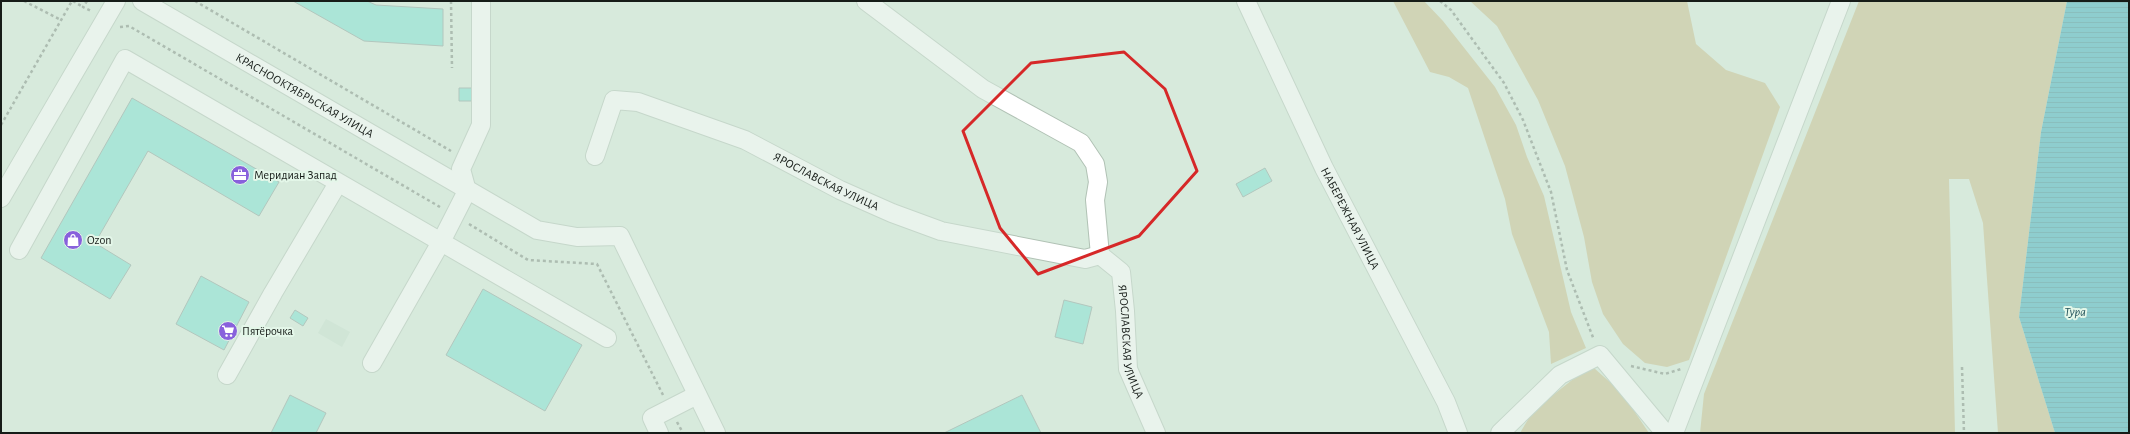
<svg xmlns="http://www.w3.org/2000/svg" width="2130" height="434" font-family="'Alegreya Sans',sans-serif">
<style>
.built{fill:#c7e0ce}
.green{fill:#c7bb87}
.water{fill:url(#water-rules)}
.building{fill:#76e1d0;stroke:#869d98}
.lines{fill:none;stroke-linecap:round;stroke-linejoin:round}
.minor-casing{stroke:#b1c2b5;stroke-width:20}
.path{stroke:#7a877d;stroke-width:2.5;stroke-dasharray:3 3;stroke-linecap:butt}
.minor{stroke:#fff;stroke-width:18}
.marked{fill:none;stroke:#d62828;stroke-width:3;stroke-linejoin:round}
.labels{text-anchor:middle;dominant-baseline:central;stroke-width:4;stroke-linejoin:round;paint-order:stroke}
.street-label{font-size:12px;fill:#161c18;stroke:#e4f7e9}
.poi-label{font-size:12px;fill:#161c18;stroke:#e4f7e9;text-anchor:start}
.water-label{font-size:13px;font-style:italic;fill:#25555d;stroke:#e4f7e9}
</style>
<defs>
<pattern id="water-rules" width="6" height="5" patternUnits="userSpaceOnUse"><rect width="6" height="5" fill="#37aabc"/><path d="M0 2.5h6" fill="none" stroke="#2d8a98"/></pattern>
</defs>
<rect width="100%" height="100%" fill="#d7eadc"/>
<path class="built" d="M 326,319 L 350,332 L 342,347 L 318,333 Z"/>
<path class="green" d="M 1393,1 L 1424,1 L 1443,21 L 1495,87 L 1516,125 L 1527,157 L 1544,196 L 1571,312 L 1586,348 L 1551,364 L 1549,332 L 1512,234 L 1505,199 L 1468,88 L 1449,77 L 1430,72 Z
M 1470,1 L 1687,1 L 1696,44 L 1726,70 L 1765,83 L 1780,107 L 1689,360 L 1667,367 L 1645,363 L 1623,344 L 1603,314 L 1592,282 L 1584,237 L 1565,166 L 1538,100 L 1497,26 Z
M 1859,1 L 2067,1 L 2041,132 L 2019,317 L 2055,433 L 1998,433 L 1983,223 L 1969,179 L 1949,179 L 1955,433 L 1700,433 L 1704,394 Z
M 1594,368 L 1622,393 L 1649,433 L 1520,433 L 1533,411 L 1572,380 Z"/>
<path class="water" d="M 2067,1 L 2129,1 L 2129,433 L 2055,433 L 2019,317 L 2041,132 Z"/>
<path class="building" d="M 293,1 L 367,1 L 376,5 L 443,9 L 443,46 L 364,41 Z
M 459,88 L 472,88 L 472,101 L 459,101 Z
M 132,98 L 279,182 L 259,216 L 148,151 L 95,243 L 131,265 L 110,299 L 41,258 Z
M 1265,168 L 1272,181 L 1243,197 L 1236,184 Z
M 201,276 L 249,302 L 224,350 L 176,324 Z
M 483,289 L 582,345 L 545,411 L 446,355 Z
M 1064,300 L 1092,307 L 1083,344 L 1055,337 Z
M 295,310 L 308,318 L 303,326 L 290,318 Z
M 290,395 L 326,413 L 316,433 L 271,433 Z
M 1022,395 L 1041,433 L 944,433 Z"/>
<g class="lines">
<defs>
<g id="minor">
<path id="s1" d="M 142,1 L 537,230 L 577,237 L 620,236 L 716,433"/>
<path d="M 866,1 L 983,89 L 1081,143 L 1095,164 L 1098,182 L 1095,200 L 1100,255"/>
<path id="s2" d="M 1246,1 L 1324,168 L 1446,402 L 1458,433"/>
<path id="s3" d="M 595,156 L 614,100 L 638,102 L 745,140 L 840,190 L 892,213 L 941,231 L 1085,259 L 1100,255 L 1121,272 L 1125,311 L 1128,369 L 1156,433"/>
<path d="M 1,198 L 116,1"/>
<path d="M 19,250 L 125,59 L 607,338"/>
<path d="M 372,363 L 441,242 L 467,191 L 461,169 L 481,125 L 481,1"/>
<path d="M 227,375 L 273,293 L 338,183"/>
<path d="M 659,433 L 652,418 L 697,395"/>
<path d="M 1500,433 L 1560,375 L 1600,355 L 1665,433"/>
<path d="M 1674,433 L 1841,1"/>
</g>
</defs>
<use href="#minor" class="minor-casing"/>
<path class="path" d="M 24,1 L 61,20
M 73,1 L 83,7
M 87,1 L 83,7 L 91,11
M 195,1 L 451,151
M 451,1 L 452,68
M 1440,1 L 1451,10 L 1504,83 L 1523,120 L 1551,192 L 1567,270 L 1594,340
M 120,27 L 129,26 L 440,207
M 1,125 L 72,1
M 469,224 L 528,260 L 597,264 L 663,395
M 1631,366 L 1665,374 L 1681,369
M 1962,367 L 1964,433
M 677,422 L 683,433"/>
<use href="#minor" class="minor"/>
</g>
<path d="M0 0H2130V434H0ZM 1124,52 L 1165,89 L 1197,171 L 1139,236 L 1038,274 L 1000,228 L 963,131 L 1031,63 Z" fill="#d7eadc" fill-opacity=".55" fill-rule="evenodd"/>
<path class="marked" d="M 1124,52 L 1165,89 L 1197,171 L 1139,236 L 1038,274 L 1000,228 L 963,131 L 1031,63 Z"/>
<defs>
<symbol id="office-disc" viewBox="-11 -11 22 22"><circle r="9.5" fill="#8861dc" stroke="#e4f7e9"/><path d="M-6-3h4V-5.5h4V-3h4V5H-6ZM-1-4.5V-3h2v-1.5ZM-6 0V1H6V0Z" fill="#fff"/></symbol>
<symbol id="shop-disc" viewBox="-11 -11 22 22"><circle r="9.5" fill="#8861dc" stroke="#e4f7e9"/><path d="M-5-2.5h2.3a2.7 3.5 0 0 1 5.4 0H5L5.5 6h-11ZM-1.5-2.5h3a1.5 2.3 0 0 0-3 0Z" fill="#fff"/></symbol>
<symbol id="supermarket-disc" viewBox="-11 -11 22 22"><circle r="9.5" fill="#8861dc" stroke="#e4f7e9"/><path d="M-6-5.5h2.5l.6 2H6L4.5 2H-2.5L-4.4-4H-6ZM-1.5 3.2a1.3 1.3 0 1 0 .1 0ZM3 3.2a1.3 1.3 0 1 0 .1 0Z" fill="#fff"/></symbol>
</defs>
<g fill-rule="evenodd">
<use href="#office-disc" x="229" y="164" width="22" height="22"/>
<use href="#shop-disc" x="62" y="229" width="22" height="22"/>
<use href="#supermarket-disc" x="217" y="320" width="22" height="22"/>
</g>
<g class="labels">
<g class="street-label">
<text stroke="none"><textPath href="#s1" startOffset="188">КРАСНООКТЯБРЬСКАЯ УЛИЦА</textPath></text>
<text stroke="none"><textPath href="#s3" startOffset="288">ЯРОСЛАВСКАЯ УЛИЦА</textPath></text>
<text stroke="none"><textPath href="#s2" startOffset="241">НАБЕРЕЖНАЯ УЛИЦА</textPath></text>
<text stroke="none"><textPath href="#s3" startOffset="673">ЯРОСЛАВСКАЯ УЛИЦА</textPath></text>
</g>
<g class="poi-label">
<text x="254" y="175">Меридиан Запад</text>
<text x="87" y="240">Ozon</text>
<text x="242" y="331">Пятёрочка</text>
</g>
<g class="water-label">
<text x="2075" y="312">Тура</text>
</g>
</g>
<rect width="2130" height="434" fill="none" stroke="#161c18" stroke-width="4"/>
</svg>
